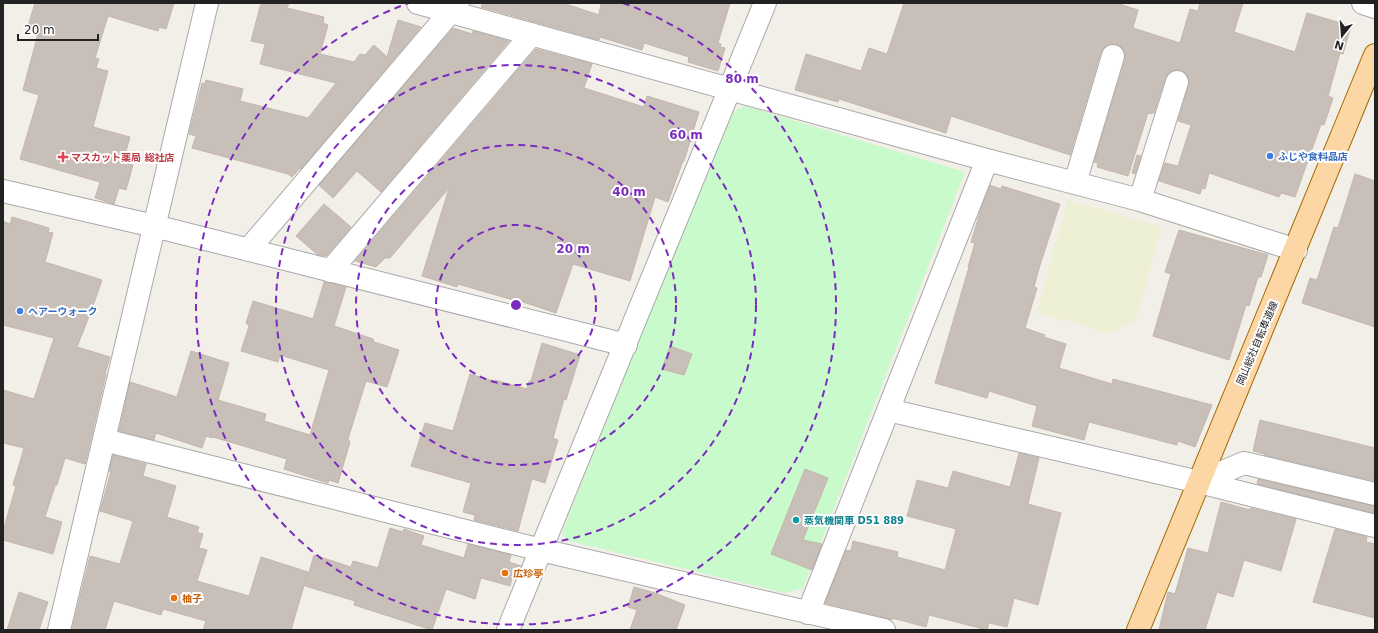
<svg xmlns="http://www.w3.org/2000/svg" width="1378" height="633" font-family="'DejaVu Sans','Noto Sans JP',sans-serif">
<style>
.farmland{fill:#eef0d5}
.park{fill:#c8facc}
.building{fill:#c7bfb8;stroke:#c4b6ab}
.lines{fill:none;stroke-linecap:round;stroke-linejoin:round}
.minor-casing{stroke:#a9a9a9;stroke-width:24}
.major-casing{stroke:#a06b00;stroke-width:24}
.minor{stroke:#fff;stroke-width:22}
.major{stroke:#fcd6a4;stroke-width:22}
.ring{fill:none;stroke:#7b2cbf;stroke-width:2;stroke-dasharray:7 5}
.shop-dot{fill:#3f7fe0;stroke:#fff;stroke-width:1.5}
.health-dot{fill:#e0444e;stroke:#fff;stroke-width:1.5}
.culture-dot{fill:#0f9aa8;stroke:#fff;stroke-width:1.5}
.food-dot{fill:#e8710a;stroke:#fff;stroke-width:1.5}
.labels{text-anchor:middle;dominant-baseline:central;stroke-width:4;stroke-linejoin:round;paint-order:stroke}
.shop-label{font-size:10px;font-weight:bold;fill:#366cbe;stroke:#fff;text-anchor:start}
.health-label{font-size:10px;font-weight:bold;fill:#be3a42;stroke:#fff;text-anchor:start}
.street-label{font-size:10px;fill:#222;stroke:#fff}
.culture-label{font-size:10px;font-weight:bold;fill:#0d838f;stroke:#fff;text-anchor:start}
.food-label{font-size:10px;font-weight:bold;fill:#c56008;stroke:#fff;text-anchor:start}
.centre{fill:#7b2cbf;stroke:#fff;stroke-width:2}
.ring-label{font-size:12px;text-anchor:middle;font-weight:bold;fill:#7b2cbf;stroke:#fff;stroke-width:4;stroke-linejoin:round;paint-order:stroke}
</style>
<rect width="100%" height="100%" fill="#f2efe9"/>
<path class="farmland" d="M 1067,200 L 1162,227 L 1136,320 L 1110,333 L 1037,313 Z"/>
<path class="park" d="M 745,106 L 965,172 L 803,588 L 785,593 L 565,540 L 562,532 L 730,113 Z"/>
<path class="building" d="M 35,3 L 174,3 L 166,29 L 159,27 L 158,31 L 108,16 L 95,58 L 99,59 L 96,68 L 108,71 L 93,127 L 130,137 L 123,162 L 133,165 L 126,190 L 119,188 L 114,204 L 95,198 L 100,182 L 20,159 L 39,95 L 23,90 L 39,30 L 28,26 Z
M 261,3 L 289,3 L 287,8 L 324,17 L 323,23 L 328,25 L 320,54 L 354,62 L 360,54 L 365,55 L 374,45 L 387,57 L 398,20 L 421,27 L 301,169 L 300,168 L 292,177 L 288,174 L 192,148 L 196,136 L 189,134 L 202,83 L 205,84 L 206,80 L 243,89 L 240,101 L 308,118 L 336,83 L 260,64 L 265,44 L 251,41 Z
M 483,3 L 563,3 L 599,15 L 601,3 L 730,3 L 718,43 L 721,44 L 720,47 L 725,48 L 718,71 L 688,62 L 689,57 L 644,43 L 642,50 L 600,37 L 599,40 L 481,7 Z
M 904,3 L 1116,3 L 1138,10 L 1133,28 L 1180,43 L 1190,9 L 1198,11 L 1200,3 L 1243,3 L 1234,32 L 1295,52 L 1307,13 L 1351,26 L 1343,54 L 1340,53 L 1328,96 L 1333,98 L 1324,125 L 1321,124 L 1295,197 L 1281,193 L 1279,197 L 1209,173 L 1205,189 L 1202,188 L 1200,194 L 1159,181 L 1165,163 L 1178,166 L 1191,125 L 1178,121 L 1189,85 L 1189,80 L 1186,74 L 1180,70 L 1175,70 L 1169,73 L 1165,78 L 1154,113 L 1152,113 L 1151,114 L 1148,113 L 1128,176 L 1097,167 L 1098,163 L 1094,162 L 1125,60 L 1125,54 L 1122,48 L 1116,44 L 1110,44 L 1105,47 L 1101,52 L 1070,155 L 951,116 L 946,133 L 839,99 L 838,102 L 795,90 L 806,54 L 861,71 L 869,48 L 887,54 Z
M 453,28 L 472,34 L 473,31 L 509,41 L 381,192 L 357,171 L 333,198 L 319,185 Z
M 536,49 L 592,64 L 584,88 L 644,107 L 647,96 L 699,112 L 684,161 L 683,161 L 668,202 L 655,197 L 630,281 L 573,264 L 556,313 L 514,299 L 513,300 L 458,284 L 457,287 L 422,276 L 449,188 L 390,258 L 385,258 L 376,267 L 355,261 Z
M 1137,155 L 1141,156 L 1135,174 L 1132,173 Z
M 1355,174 L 1375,181 L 1375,327 L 1302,303 L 1310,278 L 1317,280 L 1334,227 L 1338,228 Z
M 990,185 L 1001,189 L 1002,186 L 1060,204 L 1040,265 L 1034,287 L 1037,288 L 1025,328 L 1045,335 L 1044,337 L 1066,344 L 1059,368 L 1112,384 L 1113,379 L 1212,405 L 1195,447 L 1178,441 L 1177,445 L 1089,422 L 1084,440 L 1032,426 L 1037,406 L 989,391 L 987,398 L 935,383 L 969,267 L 968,267 L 975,243 L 971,242 L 981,209 Z
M 324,204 L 351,227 L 326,256 L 318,255 L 296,236 Z
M 12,217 L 49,228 L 48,232 L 53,233 L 45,262 L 102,280 L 93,306 L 77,347 L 110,357 L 105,374 L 106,374 L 85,464 L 65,458 L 57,485 L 55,486 L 45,517 L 62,522 L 53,554 L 3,540 L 3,531 L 16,486 L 13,485 L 24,448 L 3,443 L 3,390 L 34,399 L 54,338 L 3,325 L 3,221 L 10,224 Z
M 1179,230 L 1268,255 L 1261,277 L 1258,277 L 1249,306 L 1246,305 L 1229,360 L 1153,336 L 1171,274 L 1165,272 Z
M 324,282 L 346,287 L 334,326 L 373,339 L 374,342 L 399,350 L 387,387 L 366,381 L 348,439 L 350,442 L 338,483 L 329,480 L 328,483 L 284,469 L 287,459 L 213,437 L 212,438 L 206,436 L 202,448 L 156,433 L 154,440 L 119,431 L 130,382 L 177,397 L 191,351 L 229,363 L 218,400 L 266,414 L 264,421 L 310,435 L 329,370 L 280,355 L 278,362 L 241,351 L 249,326 L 246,323 L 253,301 L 313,319 Z
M 542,343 L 580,355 L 566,400 L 564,399 L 553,438 L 558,440 L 545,483 L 532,479 L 518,531 L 474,520 L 475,515 L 463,512 L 471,483 L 411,466 L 425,423 L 453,431 L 470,374 L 494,381 L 495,380 L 527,389 L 529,381 L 531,381 Z
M 670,346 L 692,354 L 684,375 L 662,369 Z
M 1260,420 L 1375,448 L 1375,481 L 1264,455 L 1265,454 L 1253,451 Z
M 1019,453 L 1039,458 L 1028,504 L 1061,513 L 1038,605 L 1014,598 L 1007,627 L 989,623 L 987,630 L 929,615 L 926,627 L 892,618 L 892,620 L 887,618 L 825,603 L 846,550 L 851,551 L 853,541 L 898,552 L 897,557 L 945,570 L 956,529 L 907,516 L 917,480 L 948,488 L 953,471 L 1010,487 Z
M 113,455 L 146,464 L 143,476 L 176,486 L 167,517 L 199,527 L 197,532 L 203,534 L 199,548 L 207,550 L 197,581 L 249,596 L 261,557 L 308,572 L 291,630 L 203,630 L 206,621 L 163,609 L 161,615 L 114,601 L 105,630 L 72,630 L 90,556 L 120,564 L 133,521 L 100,511 L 111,471 L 109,471 Z
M 805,469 L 828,478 L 803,540 L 822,544 L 812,570 L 771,554 Z
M 1258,479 L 1375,506 L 1374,513 L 1257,484 Z
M 1221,502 L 1250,510 L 1250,508 L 1296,519 L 1281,571 L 1244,560 L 1233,597 L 1217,592 L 1205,630 L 1159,630 L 1168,592 L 1175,594 L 1188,548 L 1208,553 Z
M 390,528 L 403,532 L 404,529 L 424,536 L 421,545 L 464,558 L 468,544 L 511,555 L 509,562 L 521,566 L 517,574 L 512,578 L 510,586 L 481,578 L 475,599 L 446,589 L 432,630 L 354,605 L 355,601 L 305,586 L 314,555 L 351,567 L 353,561 L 378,568 Z
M 1335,529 L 1367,537 L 1366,542 L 1375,544 L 1375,618 L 1313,602 Z
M 634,587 L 655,593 L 685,605 L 676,630 L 630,630 L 637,610 L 628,607 Z
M 19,592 L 48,602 L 39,630 L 7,630 Z"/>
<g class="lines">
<defs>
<path id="minor" d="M 418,3 L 987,160 L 1140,200 L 1296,250
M 1363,3 L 1375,7
M 1075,183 L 1113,56
M 3,191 L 154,226 L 626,345
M 1140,200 L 1177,82
M 248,250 L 458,3
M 330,271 L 532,34
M 888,410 L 1199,482 L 1375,526
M 104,440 L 541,550 L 884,630
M 1199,482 L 1244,463 L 1375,494
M 808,613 L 987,160
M 59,630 L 207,3
M 508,630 L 765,3"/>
<path id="major" d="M 1138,630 L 1375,55"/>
</defs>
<use href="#minor" class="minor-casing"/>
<use href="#major" class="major-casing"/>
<use href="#minor" class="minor"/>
<use href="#major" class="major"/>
</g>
<g class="ring">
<circle cx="516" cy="305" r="80"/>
<circle cx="516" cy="305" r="160"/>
<circle cx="516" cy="305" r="240"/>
<path d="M623 3A320 320 0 1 1 409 3"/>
</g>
<g class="shop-dot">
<circle cx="1270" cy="156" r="4"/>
<circle cx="20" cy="311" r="4"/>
</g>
<path class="health-dot" d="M61 151h4v4h4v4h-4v4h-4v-4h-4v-4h4z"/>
<circle class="culture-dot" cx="796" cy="520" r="4"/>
<g class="food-dot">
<circle cx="505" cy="573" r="4"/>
<circle cx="174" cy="598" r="4"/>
</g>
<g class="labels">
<g class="shop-label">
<text x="1278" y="156">ふじや食料品店</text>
<text x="28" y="311">ヘアーウォーク</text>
</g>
<g class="health-label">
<text x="71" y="157">マスカット薬局 総社店</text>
</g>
<g class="street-label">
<text transform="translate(1257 343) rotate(-67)">岡山総社自転車道線</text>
</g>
<g class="culture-label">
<text x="804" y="520">蒸気機関車 D51 889</text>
</g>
<g class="food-label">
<text x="513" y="573">広珍亭</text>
<text x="182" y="598">柚子</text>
</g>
</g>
<circle cx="516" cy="305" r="6" class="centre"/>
<g class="ring-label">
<text x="742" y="83">80 m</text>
<text x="686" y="139">60 m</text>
<text x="629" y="196">40 m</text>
<text x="573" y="253">20 m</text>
</g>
<rect width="1378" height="633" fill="none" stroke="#222222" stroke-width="8"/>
<g transform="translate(1342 36) rotate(197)" stroke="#ffffff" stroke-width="3" paint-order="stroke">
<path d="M0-3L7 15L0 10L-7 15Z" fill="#222222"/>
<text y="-6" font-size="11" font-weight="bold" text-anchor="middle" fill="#222222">N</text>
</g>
<path d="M18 34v6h80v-6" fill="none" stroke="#222222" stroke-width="2"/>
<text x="24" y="34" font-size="12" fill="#222222" stroke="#ffffff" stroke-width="3" paint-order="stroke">20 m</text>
</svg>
